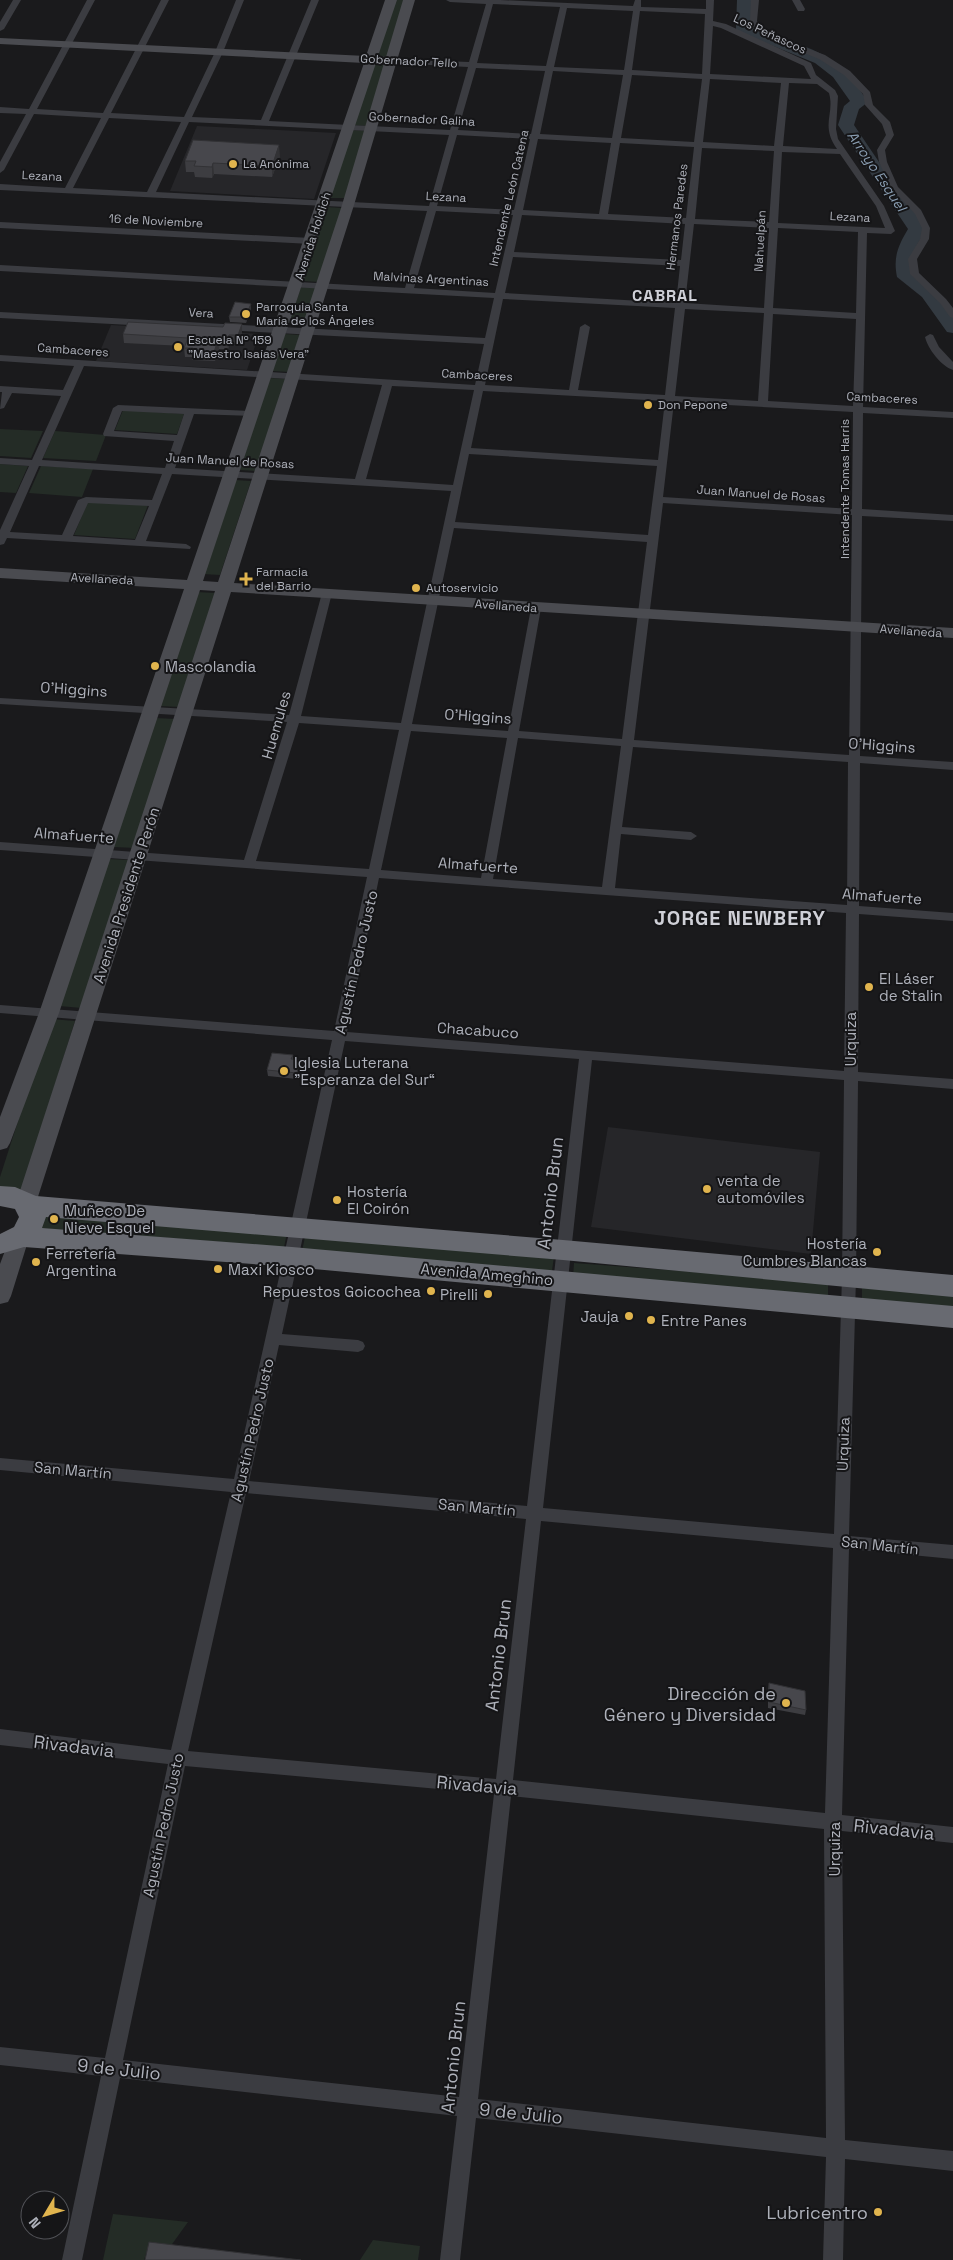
<svg xmlns="http://www.w3.org/2000/svg" width="953" height="2260" font-family="'Space Grotesk',sans-serif">
<style>
.built{fill:#262629}
.green{fill:#242c26}
.lines{fill:none;stroke-linecap:round;stroke-linejoin:round}
.river{fill:#333a41;fill-rule:evenodd}
.street{fill:#3b3c41;fill-rule:evenodd}
.secondary{fill:#4a4b50;fill-rule:evenodd}
.highway{fill:#686a71;fill-rule:evenodd}
.wall{fill:#3d3d41}
.shaded-wall{fill:#323235}
.building{fill:#47474c;stroke:#323235}
.poi-dot{fill:#e0b44e;stroke:#151517;stroke-width:2}
.labels{text-anchor:middle;dominant-baseline:central;stroke-width:4;stroke-linejoin:round;paint-order:stroke}
.far-street-label{font-size:12px;fill:#aeb1ba;stroke:#151517}
.far-poi-label{font-size:12px;fill:#aeb1ba;stroke:#151517;text-anchor:start}
.far-water-label{font-size:14px;font-style:italic;fill:#899db1;stroke:#151517}
.poi-label{font-size:15px;fill:#aeb1ba;stroke:#151517;text-anchor:start}
.street-label{font-size:15px;fill:#aeb1ba;stroke:#151517}
.far-district-label{font-size:16px;font-weight:bold;letter-spacing:1px;fill:#cfd0d7;stroke:#151517}
.near-street-label{font-size:18px;fill:#aeb1ba;stroke:#151517}
.near-poi-label{font-size:18px;fill:#aeb1ba;stroke:#151517;text-anchor:end}
.district-label{font-size:20px;font-weight:bold;letter-spacing:1px;fill:#cfd0d7;stroke:#151517}
</style>
<rect width="100%" height="100%" fill="#1a1a1c"/>
<path class="built" d="M 197,126 L 336,133 L 314,199 L 170,191 Z
M 111,325 L 259,334 L 247,370 L 96,361 Z
M 608,1127 L 820,1152 L 811,1254 L 591,1227 Z"/>
<path class="green" d="M 392,0 L 407,0 L 389,57 L 374,56 Z
M 373,63 L 387,63 L 368,126 L 353,125 Z
M 351,130 L 367,131 L 345,198 L 330,198 Z
M 327,207 L 342,208 L 319,282 L 303,281 Z
M 301,287 L 318,288 L 306,324 L 289,323 Z
M 284,334 L 302,335 L 289,372 L 272,371 Z
M 269,378 L 287,379 L 258,471 L 240,470 Z
M 123,410 L 184,414 L 177,434 L 115,430 Z
M 0,429 L 43,431 L 31,458 L 0,456 Z
M 55,431 L 106,435 L 96,461 L 43,458 Z
M 0,464 L 28,466 L 16,493 L 0,492 Z
M 41,466 L 93,469 L 82,497 L 29,493 Z
M 235,480 L 251,481 L 220,575 L 203,574 Z
M 88,501 L 148,505 L 135,539 L 74,535 Z
M 196,592 L 216,593 L 180,707 L 159,706 Z
M 155,718 L 176,719 L 136,848 L 114,847 Z
M 107,859 L 129,860 L 82,1008 L 59,1006 Z
M 51,1019 L 75,1021 L 22,1190 L 0,1188 L 0,1177 Z
M 42,1214 L 287,1233 L 284,1247 L 38,1228 Z
M 305,1237 L 554,1256 L 552,1271 L 302,1251 Z
M 574,1263 L 828,1282 L 828,1297 L 573,1278 Z
M 862,1288 L 953,1295 L 953,1310 L 862,1303 Z
M 113,2214 L 188,2222 L 170,2247 L 149,2245 L 144,2260 L 103,2260 Z
M 373,2240 L 420,2246 L 418,2260 L 360,2260 Z"/>
<g class="lines">
<path class="river" d="M 737,0 L 751,0 L 752,27 C 780,40 815,45 839,66 C 850,75 860,90 868,102 L 859,109 L 854,125 L 908,205 L 922,220 L 926,229 L 913,252 L 914,275 L 934,289 L 953,315 L 953,333 L 947,332 L 922,297 L 897,277 C 893,257 898,246 908,229 L 838,125 L 844,106 L 850,101 L 833,77 L 815,63 L 739,32 L 736,29 Z"/>
<path class="street" d="M 13,0 L 21,0 L 4,29 L 0,31 L 0,22 Z
M 87,0 L 95,0 L 37,109 L 103,113 L 161,0 L 169,0 L 111,113 L 184,117 L 215,52 L 236,0 L 244,0 L 223,52 L 192,117 L 261,120 L 311,0 L 319,0 L 269,121 L 450,130 L 468,67 L 391,63 L 387,61 L 391,59 L 469,62 L 486,4 L 450,2 L 446,0 L 500,0 L 633,6 L 635,0 L 641,0 L 641,7 L 706,9 L 706,0 L 714,0 L 713,21 L 726,24 L 811,63 L 816,75 L 835,90 L 838,96 L 836,129 L 838,139 L 884,206 L 895,231 L 891,234 L 867,233 L 863,407 L 953,412 L 953,418 L 863,413 L 862,509 L 953,515 L 953,521 L 862,516 L 860,756 L 953,762 L 953,770 L 860,763 L 859,906 L 953,913 L 953,921 L 859,914 L 858,1072 L 953,1079 L 953,1089 L 858,1081 L 856,1277 L 849,1536 L 953,1545 L 953,1559 L 849,1549 L 842,1815 L 953,1827 L 953,1843 L 842,1831 L 845,2140 L 953,2151 L 953,2171 L 845,2159 L 843,2260 L 823,2260 L 826,2157 L 476,2118 L 460,2260 L 440,2260 L 457,2116 L 120,2078 L 82,2260 L 62,2260 L 101,2076 L 0,2065 L 0,2047 L 105,2058 L 168,1764 L 0,1745 L 0,1729 L 171,1750 L 231,1492 L 0,1470 L 0,1458 L 234,1479 L 332,1040 L 0,1013 L 0,1005 L 334,1031 L 367,877 L 0,850 L 0,842 L 244,860 L 287,722 L 0,704 L 0,698 L 289,715 L 322,593 L 327,590 L 332,593 L 301,716 L 401,723 L 451,491 L 172,474 L 146,541 L 186,544 L 191,547 L 190,549 L 7,538 L 4,544 L 0,545 L 0,530 L 29,466 L 0,464 L 0,458 L 32,460 L 61,396 L 12,393 L 4,408 L 0,409 L 2,392 L 0,392 L 0,386 L 63,390 L 74,366 L 0,361 L 0,355 L 475,385 L 484,344 L 0,318 L 0,312 L 485,338 L 494,298 L 0,271 L 0,265 L 405,288 L 427,211 L 0,190 L 0,184 L 65,188 L 101,118 L 34,114 L 4,170 L 0,173 L 0,162 L 26,114 L 0,113 L 0,107 L 29,109 ZM 493,4 L 560,7 L 546,66 L 477,63 ZM 567,8 L 633,11 L 624,70 L 554,67 ZM 640,11 L 705,14 L 702,74 L 632,70 ZM 713,26 L 721,28 L 804,66 L 811,79 L 710,74 ZM 476,68 L 545,71 L 531,134 L 458,130 ZM 553,71 L 623,75 L 612,138 L 540,134 ZM 632,75 L 702,79 L 694,142 L 621,138 ZM 710,79 L 781,83 L 774,146 L 703,142 ZM 789,83 L 817,84 L 829,93 C 835,114 820,125 837,149 L 783,146 ZM 109,118 L 181,122 L 147,192 L 73,188 ZM 189,122 L 449,135 L 429,206 L 156,192 ZM 457,135 L 530,139 L 514,210 L 437,206 ZM 538,139 L 611,143 L 599,214 L 523,210 ZM 620,143 L 694,147 L 686,218 L 608,214 ZM 702,148 L 774,151 L 769,222 L 695,219 ZM 782,152 L 840,154 L 876,206 L 885,228 L 778,223 ZM 436,211 L 513,215 L 495,293 L 414,288 ZM 522,215 L 685,224 L 681,260 L 514,252 ZM 694,224 L 769,228 L 764,308 L 685,303 ZM 778,228 L 858,232 L 856,313 L 773,308 ZM 513,257 L 680,266 L 676,303 L 505,293 ZM 503,299 L 675,308 L 665,395 L 578,390 L 590,327 L 585,324 L 580,327 L 569,390 L 485,385 ZM 685,309 L 764,313 L 758,401 L 675,396 ZM 773,314 L 856,319 L 853,406 L 768,401 ZM 84,366 L 382,385 L 355,479 L 175,468 L 194,414 L 254,416 L 254,412 L 250,411 L 118,405 L 113,408 L 103,434 L 104,436 L 174,441 L 165,468 L 42,460 ZM 392,386 L 474,390 L 453,485 L 366,479 ZM 483,391 L 665,401 L 658,460 L 471,448 ZM 674,402 L 853,412 L 852,509 L 663,497 ZM 122,411 L 184,414 L 177,435 L 114,431 ZM 469,454 L 657,466 L 648,535 L 455,522 ZM 39,466 L 162,474 L 152,500 L 86,497 L 78,500 L 62,535 L 10,532 ZM 88,503 L 149,506 L 135,540 L 73,536 ZM 663,503 L 852,515 L 849,755 L 634,740 ZM 454,528 L 647,542 L 622,739 L 519,731 L 541,608 L 536,605 L 531,608 L 508,731 L 412,724 ZM 299,723 L 399,730 L 369,869 L 256,861 ZM 411,731 L 507,738 L 481,878 L 381,870 ZM 518,738 L 621,746 L 602,887 L 493,879 ZM 633,747 L 848,762 L 847,905 L 615,888 L 621,834 L 691,840 L 697,836 L 691,832 L 622,827 ZM 379,878 L 846,913 L 844,1071 L 347,1032 ZM 345,1041 L 579,1059 L 527,1506 L 249,1481 L 279,1345 L 358,1352 L 363,1350 L 365,1346 L 363,1342 L 358,1340 L 282,1334 ZM 592,1060 L 844,1080 L 842,1277 L 834,1534 L 543,1508 ZM 246,1493 L 526,1519 L 496,1779 L 188,1751 ZM 541,1521 L 833,1548 L 825,1813 L 513,1780 ZM 185,1766 L 494,1794 L 459,2097 L 123,2060 ZM 511,1796 L 824,1829 L 826,2138 L 478,2099 Z
M 751,0 L 759,0 L 757,21 L 761,27 L 777,37 L 825,55 L 850,71 L 870,92 L 873,105 L 890,122 L 894,135 L 885,150 L 887,162 L 898,187 L 921,210 L 930,228 L 929,239 L 917,259 L 919,273 L 946,299 L 953,308 L 953,318 L 950,317 L 940,303 L 910,274 L 908,259 L 920,239 L 922,228 L 915,214 L 891,188 L 879,162 L 877,150 L 886,135 L 882,124 L 865,105 L 863,94 L 844,75 L 819,59 L 772,40 L 755,30 L 750,21 Z
M 792,0 L 800,0 L 805,9 L 804,11 L 798,11 Z
M 0,222 L 311,238 L 316,241 L 311,244 L 0,228 Z
M 930,334 L 933,335 L 939,347 L 953,362 L 953,370 C 941,366 928,349 925,337 Z"/>
<path class="secondary" d="M 385,0 L 397,0 L 378,56 L 386,57 L 403,0 L 415,0 L 354,205 L 234,583 L 953,628 L 953,638 L 231,592 L 36,1203 L 33,1208 L 26,1211 L 19,1208 L 16,1203 L 215,591 L 200,590 L 59,1013 L 10,1143 L 7,1148 L 0,1150 L 0,1117 L 39,1013 L 184,589 L 0,578 L 0,568 L 187,580 L 364,63 L 0,44 L 0,38 L 366,56 ZM 376,63 L 384,63 L 342,205 L 218,582 L 203,581 Z
M 19,1230 L 26,1232 L 29,1238 L 11,1296 L 8,1302 L 0,1304 L 0,1264 L 12,1232 Z"/>
<path class="highway" d="M 0,1186 L 15,1187 L 36,1196 L 563,1240 L 953,1275 L 953,1297 L 563,1260 L 46,1217 L 42,1228 L 292,1247 L 953,1306 L 953,1328 L 292,1267 L 24,1247 L 0,1254 L 0,1234 L 14,1227 L 19,1217 L 15,1209 L 0,1206 Z"/>
</g>
<path class="wall" d="M 280,156 L 272,177 L 214,174 L 212,178 L 195,177 L 194,172 L 186,172 L 185,161 Z
M 251,309 L 246,323 L 230,322 L 229,317 Z
M 223,327 L 242,333 L 238,344 L 230,344 L 228,349 L 219,349 L 215,361 L 192,360 L 192,357 L 185,357 L 184,348 L 184,346 L 124,343 L 123,334 Z
M 293,1055 L 293,1059 L 301,1066 L 297,1079 L 268,1076 L 267,1070 Z
M 769,1683 L 806,1710 L 805,1715 L 768,1708 L 768,1689 Z"/>
<path class="shaded-wall" d="M 279,145 L 280,156 L 272,177 L 272,166 Z
M 213,163 L 214,174 L 212,178 L 212,167 Z
M 251,304 L 251,309 L 246,323 L 245,317 Z
M 242,324 L 242,333 L 238,344 L 238,335 Z
M 229,335 L 230,344 L 228,349 L 227,341 Z
M 218,340 L 219,349 L 215,361 L 214,352 Z
M 300,1060 L 301,1066 L 297,1079 L 297,1073 Z"/>
<path class="building" d="M 193,140 L 279,145 L 272,166 L 213,163 L 212,167 L 194,166 L 196,161 L 185,161 Z
M 235,302 L 251,304 L 245,317 L 229,317 Z
M 128,322 L 223,327 L 225,323 L 242,324 L 238,335 L 229,335 L 227,341 L 218,340 L 214,352 L 191,351 L 193,348 L 184,348 L 188,338 L 123,334 Z
M 272,1053 L 293,1055 L 291,1059 L 300,1060 L 297,1073 L 267,1070 Z
M 769,1683 L 805,1691 L 806,1710 L 769,1702 Z
M 149,2242 L 301,2260 L 145,2260 Z"/>
<g class="poi-dot">
<circle cx="233" cy="164" r="5"/>
<circle cx="246" cy="314" r="5"/>
<circle cx="178" cy="347" r="5"/>
<circle cx="648" cy="405" r="5"/>
<path d="M243.5 571.5h5v5h5v5h-5v5h-5v-5h-5v-5h5z"/>
<circle cx="416" cy="588" r="5"/>
<circle cx="155" cy="666" r="5"/>
<circle cx="869" cy="987" r="5"/>
<circle cx="284" cy="1071" r="5"/>
<circle cx="707" cy="1189" r="5"/>
<circle cx="337" cy="1200" r="5"/>
<circle cx="54" cy="1219" r="5"/>
<circle cx="877" cy="1252" r="5"/>
<circle cx="36" cy="1262" r="5"/>
<circle cx="218" cy="1269" r="5"/>
<circle cx="431" cy="1291" r="5"/>
<circle cx="488" cy="1294" r="5"/>
<circle cx="629" cy="1316" r="5"/>
<circle cx="651" cy="1320" r="5"/>
<circle cx="786" cy="1703" r="5"/>
<circle cx="878" cy="2212" r="5"/>
</g>
<g class="labels">
<g class="far-street-label">
<text transform="translate(770 34) rotate(25)">Los Peñascos</text>
<text transform="translate(409 61) rotate(3)">Gobernador Tello</text>
<text transform="translate(422 119) rotate(3)">Gobernador Galina</text>
<text transform="translate(42 176) rotate(3)">Lezana</text>
<text transform="translate(446 197) rotate(3)">Lezana</text>
<text transform="translate(509 198) rotate(-77)">Intendente León Catena</text>
<text transform="translate(677 217) rotate(-83)">Hermanos Paredes</text>
<text transform="translate(850 217) rotate(3)">Lezana</text>
<text transform="translate(156 221) rotate(3)">16 de Noviembre</text>
<text transform="translate(313 236) rotate(-72)">Avenida Holdich</text>
<text transform="translate(760 241) rotate(-87)">Nahuelpán</text>
<text transform="translate(431 279) rotate(3)">Malvinas Argentinas</text>
<text transform="translate(201 313) rotate(3)">Vera</text>
<text transform="translate(73 350) rotate(4)">Cambaceres</text>
<text transform="translate(477 375) rotate(3)">Cambaceres</text>
<text transform="translate(882 398) rotate(3)">Cambaceres</text>
<text transform="translate(230 461) rotate(3)">Juan Manuel de Rosas</text>
<text transform="translate(845 489) rotate(-90)">Intendente Tomas Harris</text>
<text transform="translate(761 494) rotate(4)">Juan Manuel de Rosas</text>
<text transform="translate(102 579) rotate(3)">Avellaneda</text>
<text transform="translate(506 606) rotate(4)">Avellaneda</text>
<text transform="translate(911 631) rotate(4)">Avellaneda</text>
</g>
<g class="far-poi-label">
<text x="243" y="164">La Anónima</text>
<text x="256" y="307">Parroquia Santa<tspan x="256" dy="14">María de los Ángeles</tspan></text>
<text x="188" y="340">Escuela Nº 159<tspan x="188" dy="14">"Maestro Isaías Vera"</tspan></text>
<text x="658" y="405">Don Pepone</text>
<text x="256" y="572">Farmacia<tspan x="256" dy="14">del Barrio</tspan></text>
<text x="426" y="588">Autoservicio</text>
</g>
<g class="far-water-label">
<text transform="translate(877 171) rotate(56)">Arroyo Esquel</text>
</g>
<g class="poi-label">
<text x="165" y="666">Mascolandia</text>
<text x="879" y="978">El Láser<tspan x="879" dy="17">de Stalin</tspan></text>
<text x="294" y="1062">Iglesia Luterana<tspan x="294" dy="17">”Esperanza del Sur“</tspan></text>
<text x="717" y="1180">venta de<tspan x="717" dy="17">automóviles</tspan></text>
<text x="347" y="1191">Hostería<tspan x="347" dy="17">El Coirón</tspan></text>
<text x="64" y="1210">Muñeco De<tspan x="64" dy="17">Nieve Esquel</tspan></text>
<text x="867" y="1243" text-anchor="end">Hostería<tspan x="867" dy="17">Cumbres Blancas</tspan></text>
<text x="46" y="1253">Ferretería<tspan x="46" dy="17">Argentina</tspan></text>
<text x="228" y="1269">Maxi Kiosco</text>
<text x="421" y="1291" text-anchor="end">Repuestos Goicochea</text>
<text x="478" y="1294" text-anchor="end">Pirelli</text>
<text x="619" y="1316" text-anchor="end">Jauja</text>
<text x="661" y="1320">Entre Panes</text>
</g>
<g class="street-label">
<text transform="translate(74 689) rotate(4)">O'Higgins</text>
<text transform="translate(478 716) rotate(4)">O'Higgins</text>
<text transform="translate(276 725) rotate(-74)">Huemules</text>
<text transform="translate(882 745) rotate(4)">O'Higgins</text>
<text transform="translate(74 835) rotate(4)">Almafuerte</text>
<text transform="translate(478 865) rotate(4)">Almafuerte</text>
<text transform="translate(126 895) rotate(-72)">Avenida Presidente Perón</text>
<text transform="translate(882 896) rotate(4)">Almafuerte</text>
<text transform="translate(356 962) rotate(-77)">Agustín Pedro Justo</text>
<text transform="translate(478 1030) rotate(4)">Chacabuco</text>
<text transform="translate(850 1039) rotate(-90)">Urquiza</text>
<text transform="translate(487 1274) rotate(5)">Avenida Ameghino</text>
<text transform="translate(252 1430) rotate(-77)">Agustín Pedro Justo</text>
<text transform="translate(843 1444) rotate(-88)">Urquiza</text>
<text transform="translate(73 1470) rotate(5)">San Martín</text>
<text transform="translate(477 1507) rotate(5)">San Martín</text>
<text transform="translate(880 1545) rotate(6)">San Martín</text>
<text transform="translate(163 1825) rotate(-78)">Agustín Pedro Justo</text>
<text transform="translate(834 1849) rotate(-90)">Urquiza</text>
</g>
<g class="far-district-label">
<text x="665" y="295">CABRAL</text>
</g>
<g class="near-street-label">
<text transform="translate(550 1193) rotate(-83)">Antonio Brun</text>
<text transform="translate(498 1655) rotate(-83)">Antonio Brun</text>
<text transform="translate(74 1746) rotate(7)">Rivadavia</text>
<text transform="translate(477 1785) rotate(5)">Rivadavia</text>
<text transform="translate(894 1829) rotate(6)">Rivadavia</text>
<text transform="translate(453 2057) rotate(-84)">Antonio Brun</text>
<text transform="translate(119 2069) rotate(6)">9 de Julio</text>
<text transform="translate(521 2113) rotate(6)">9 de Julio</text>
</g>
<g class="near-poi-label">
<text x="776" y="1693">Dirección de<tspan x="776" dy="21">Género y Diversidad</tspan></text>
<text x="868" y="2212">Lubricentro</text>
</g>
<g class="district-label">
<text x="740" y="918">JORGE NEWBERY</text>
</g>
</g>
<g transform="translate(45 2215) rotate(232)"><circle r="24" fill="#151517" stroke="#525358"/>
<path d="M0-4L9 19L0 12L-9 19Z" fill="#e0b44e"/>
<text y="-8" font-size="14" font-weight="bold" text-anchor="middle" fill="#aeb1ba">N</text>
</g>
</svg>
